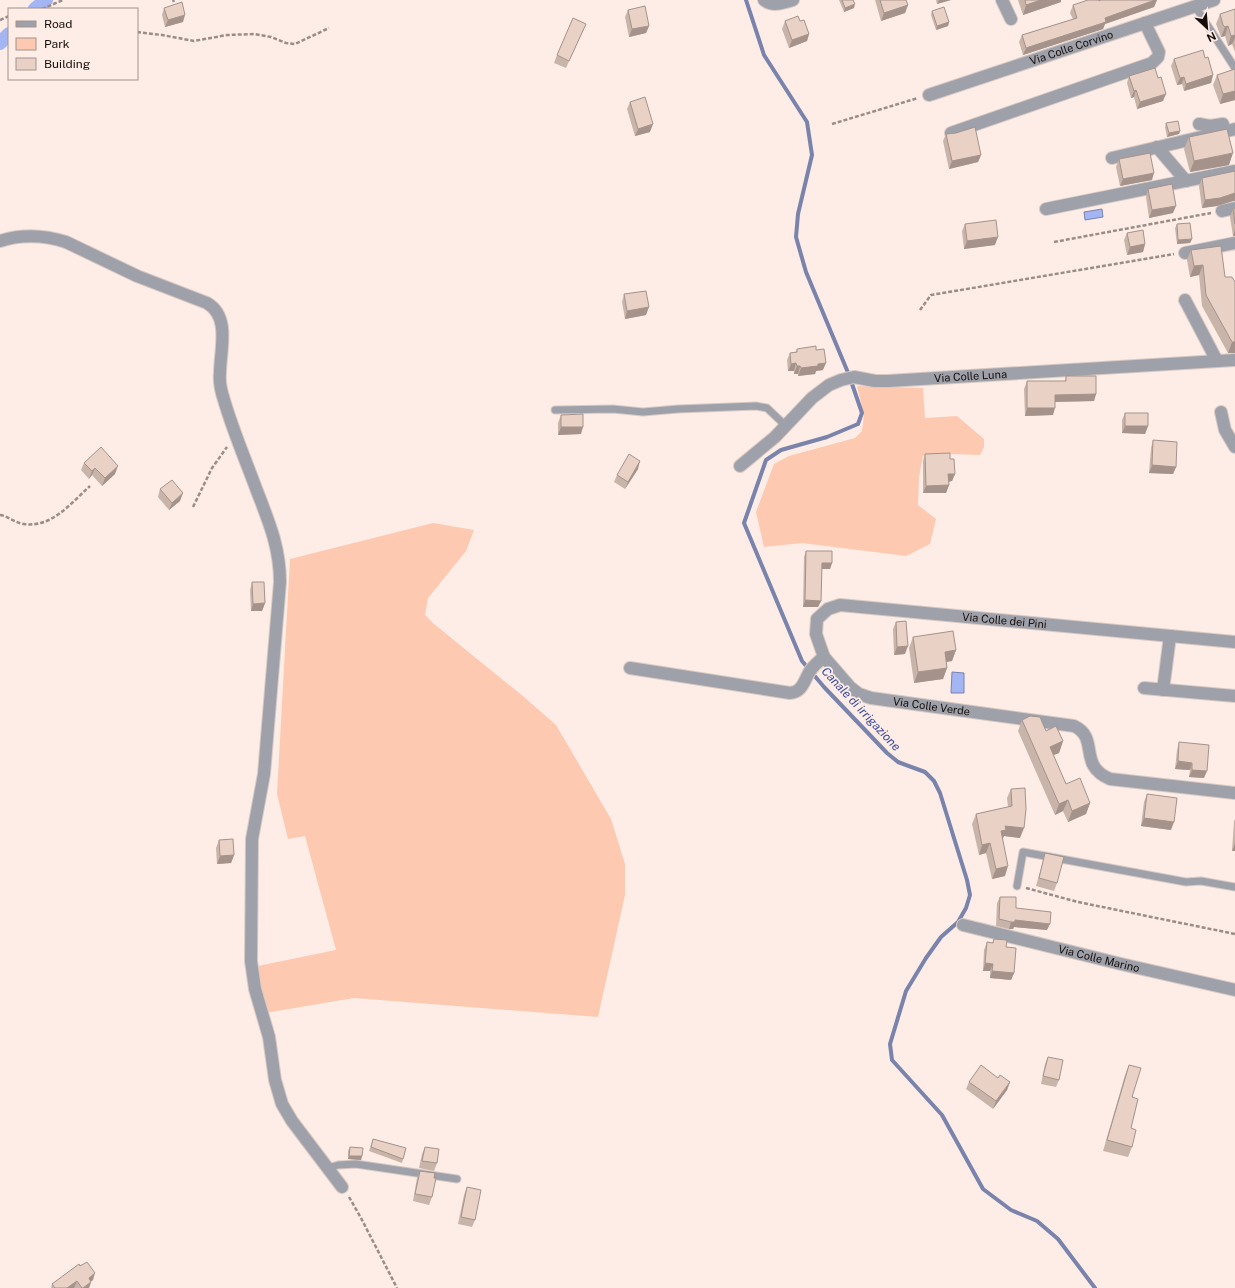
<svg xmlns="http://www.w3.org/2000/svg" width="1235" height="1288" font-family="'Public Sans',sans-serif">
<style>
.green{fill:#fdc9b1}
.water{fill:#a3b5f2;stroke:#7983ac}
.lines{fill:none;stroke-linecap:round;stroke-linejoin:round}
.stream{stroke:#7983ac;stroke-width:4}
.canal{stroke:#a3b5f2;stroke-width:14}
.service-casing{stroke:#d8c9c3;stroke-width:9}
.minor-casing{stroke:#d8c9c3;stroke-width:14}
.path{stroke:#9a8d88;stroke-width:2.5;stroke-dasharray:4 2;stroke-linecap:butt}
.service{stroke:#9ea1aa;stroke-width:7}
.minor{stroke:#9ea1aa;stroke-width:12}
.wall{fill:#c9b4aa}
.shaded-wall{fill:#a4928b}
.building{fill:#ead1c6;stroke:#a4928b}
.labels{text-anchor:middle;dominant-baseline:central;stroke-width:3.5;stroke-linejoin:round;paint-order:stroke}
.street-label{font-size:11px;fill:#160d0a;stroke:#fdede6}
.water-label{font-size:12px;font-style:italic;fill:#38499f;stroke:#fdede6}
</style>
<rect width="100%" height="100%" fill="#fdede6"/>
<path class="green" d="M 857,386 L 923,388 L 925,418 L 957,416 L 984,439 L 984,447 L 980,455 L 949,454 L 923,456 L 919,477 L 918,505 L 936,519 L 930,544 L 906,556 L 802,543 L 764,547 L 756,512 L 774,464 L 789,456 L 855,438 L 862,431 L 864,415 Z
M 433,523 L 474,530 L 466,551 L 428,598 L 425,615 L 434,624 L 524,697 L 556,725 L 611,819 L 625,864 L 625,895 L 598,1017 L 354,998 L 265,1013 L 253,967 L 336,950 L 305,836 L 288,839 L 277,794 L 290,559 Z"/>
<path class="water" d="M 1102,209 L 1103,217 L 1085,220 L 1084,212 Z
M 952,672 L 964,673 L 964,693 L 951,693 Z"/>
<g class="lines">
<path class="stream" d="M 746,0 L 764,55 L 807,122 L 812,155 L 798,214 L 796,237 L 806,272 L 849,375
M 851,381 L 862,413 L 858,424 L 827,437 L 781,450 L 766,460 L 744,523 L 802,661 L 824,687 L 887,753 L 898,762 L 925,772 L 934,781 L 940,793 L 967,880 L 970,895 L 966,908 L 958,922 L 941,937 L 926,958 L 906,991 L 890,1044 L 892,1060 L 942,1115 L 983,1189 L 1011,1210 L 1037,1221 L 1058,1239 L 1095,1288"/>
<path class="canal" d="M 35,9 L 46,0
M 0,43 L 9,34"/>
<defs>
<path id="service" d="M 1195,6 L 1235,68
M 555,410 L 613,409 L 643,412 L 678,409 L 756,406 L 767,408 L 786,426
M 1017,886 L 1023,852 L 1186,882 L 1201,881 L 1235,887
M 328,1168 L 338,1165 L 356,1164 L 457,1179"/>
<g id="minor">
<path d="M 764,0 C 773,7 783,3 793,0"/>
<path d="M 1002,0 L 1011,19"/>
<path id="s1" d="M 929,95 L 1214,0"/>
<path d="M 1199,124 L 1210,126 L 1223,124"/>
<path d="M 951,133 L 1152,63 L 1158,57 L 1159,52 L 1145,23"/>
<path d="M 1157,147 L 1186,181"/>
<path d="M 1112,158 L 1235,129"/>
<path d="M 1046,209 L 1235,171"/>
<path d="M 1222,211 L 1235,208"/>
<path d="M 0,241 C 22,234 44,235 66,242 L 137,276 L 207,303 C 231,317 220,350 220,373 C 219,382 221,391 224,400 C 233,431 246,461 257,491 C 269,522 280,548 280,582 L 264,774 L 252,839 L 251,961 L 255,989 L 269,1037 L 275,1080 L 282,1104 L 292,1121 L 342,1187"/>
<path d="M 1185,253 L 1235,243"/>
<path d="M 1185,300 L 1217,361"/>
<path d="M 1221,412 L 1225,430 L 1235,447"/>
<path id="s2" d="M 740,466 L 775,437 L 812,398 L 829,385 L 841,380 L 854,377 L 875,381 L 888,381 L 1235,360"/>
<path id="s3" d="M 824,657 L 816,634 L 817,619 L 828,609 L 840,605 L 1235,642"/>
<path id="s4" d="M 630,668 L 790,693 C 803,692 804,680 810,671 C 814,665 819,661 824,657 L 850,687 L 859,694 L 871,698 L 1074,726 C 1100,738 1077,765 1110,779 L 1235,793"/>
<path d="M 1144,688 L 1235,696"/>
<path d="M 1163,690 L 1170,636"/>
<path id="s5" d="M 963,925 L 1121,964 L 1235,990"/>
</g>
</defs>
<use href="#service" class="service-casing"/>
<use href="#minor" class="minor-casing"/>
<path class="path" d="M 173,0 L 174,2
M 42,9 L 63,0
M 0,20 L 9,16
M 137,32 L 162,35 L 194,41 L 227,35 L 254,34 L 271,37 L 286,43 L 295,44 L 329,28
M 832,124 L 918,98
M 1054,242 L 1211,213
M 920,310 L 931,295 L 1174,254
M 193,507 L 212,468 L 227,447
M 0,515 C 8,516 15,523 24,524 C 52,528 71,503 90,486
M 1026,888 L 1078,902 L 1235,934
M 349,1197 L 361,1218 L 397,1288"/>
<use href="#service" class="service"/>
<use href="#minor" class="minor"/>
</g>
<path class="wall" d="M 839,0 L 853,0 L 854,8 L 844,12 Z
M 875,0 L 906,0 L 908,5 L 905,13 L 881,21 Z
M 936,0 L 951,0 L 937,4 Z
M 1018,0 L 1061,0 L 1061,2 L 1023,15 Z
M 1101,0 L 1157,0 L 1154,7 L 1105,24 L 1103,29 L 1023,55 L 1019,42 L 1022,35 L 1073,19 L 1070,13 L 1073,5 Z
M 164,8 L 183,22 L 165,27 L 162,15 Z
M 1235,9 L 1235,52 L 1232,44 L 1228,46 L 1225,36 L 1221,37 L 1216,24 L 1220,14 Z
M 628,10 L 649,26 L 646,33 L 629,37 L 625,17 Z
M 932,11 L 949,22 L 948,26 L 936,30 L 931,15 Z
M 785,21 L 800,21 L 809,34 L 807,41 L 789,48 L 782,29 Z
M 586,24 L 566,68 L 554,63 L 557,55 Z
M 1205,58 L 1213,75 L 1211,83 L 1184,91 L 1182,84 L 1177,85 L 1171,66 L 1174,59 Z
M 1235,69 L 1235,100 L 1220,104 L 1213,85 L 1217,75 Z
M 1129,76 L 1163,101 L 1137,109 L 1134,97 L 1131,98 L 1127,83 Z
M 630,102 L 650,132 L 635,136 L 627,109 Z
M 1166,123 L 1180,131 L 1179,134 L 1167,137 L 1165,127 Z
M 946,134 L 981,155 L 978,162 L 949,169 L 943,141 Z
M 1189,137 L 1229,165 L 1190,172 L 1184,149 Z
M 1119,159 L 1152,180 L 1120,186 L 1116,167 Z
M 1235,171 L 1235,201 L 1233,201 L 1217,206 L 1202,208 L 1199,186 L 1202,178 Z
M 1148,189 L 1173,213 L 1149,218 L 1146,197 Z
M 1235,208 L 1235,236 L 1233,236 L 1230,217 L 1233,209 Z
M 965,224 L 995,245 L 964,249 L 962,231 Z
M 1177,224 L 1192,239 L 1190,243 L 1177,244 L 1175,228 Z
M 1127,233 L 1145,244 L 1143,252 L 1127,255 L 1124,240 Z
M 1191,250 L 1225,277 L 1235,282 L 1235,353 L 1228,353 L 1202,306 L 1199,275 L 1190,277 L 1187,260 Z
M 624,294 L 646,315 L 625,319 L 622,302 Z
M 797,349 L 816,350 L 823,370 L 816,371 L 815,374 L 798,376 L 798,374 L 794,374 L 794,371 L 788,371 L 787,360 L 790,353 L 796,352 Z
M 1066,376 L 1096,394 L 1094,401 L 1055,402 L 1053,415 L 1025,416 L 1024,389 L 1027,381 L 1065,381 Z
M 1125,413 L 1148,426 L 1145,434 L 1122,433 L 1122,420 Z
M 561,415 L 581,434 L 558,435 L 558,423 Z
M 1153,440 L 1176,467 L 1173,474 L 1149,473 L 1151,448 Z
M 925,454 L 950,459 L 955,474 L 952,481 L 948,482 L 949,485 L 946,493 L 923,493 L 923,461 Z
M 84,463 L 115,474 L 102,486 L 92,475 L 89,479 L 81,470 Z
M 638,469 L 625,489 L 614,482 L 617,475 Z
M 160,489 L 180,501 L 169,510 L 158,497 Z
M 806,551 L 832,563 L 830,569 L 822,569 L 821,601 L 818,607 L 803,607 L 804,557 Z
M 252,582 L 265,603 L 262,611 L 251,611 L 250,590 Z
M 896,622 L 905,654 L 894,655 L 893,629 Z
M 913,637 L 956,650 L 952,661 L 946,662 L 947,668 L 943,679 L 914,683 L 909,648 Z
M 1022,720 L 1046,731 L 1063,741 L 1059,753 L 1053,755 L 1066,784 L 1090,803 L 1086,814 L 1068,822 L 1063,811 L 1055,815 L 1018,731 Z
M 1179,742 L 1204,778 L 1189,777 L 1190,770 L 1175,769 L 1177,750 Z
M 1011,789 L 1020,838 L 1004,836 L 1002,840 L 1005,876 L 992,879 L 986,853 L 979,855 L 972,824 L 976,814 L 1008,807 L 1007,798 Z
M 1147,794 L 1171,830 L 1141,826 L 1144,802 Z
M 1235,819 L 1235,851 L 1232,851 L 1234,821 Z
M 219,840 L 234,855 L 231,863 L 217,864 L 216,848 Z
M 1045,853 L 1057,883 L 1054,891 L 1036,886 L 1043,861 Z
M 1000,897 L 1016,908 L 1047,930 L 1014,927 L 1013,929 L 1009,929 L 996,926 L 997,903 Z
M 994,939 L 1006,947 L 1014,973 L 1011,980 L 990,978 L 990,971 L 983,971 L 984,950 L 987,942 L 992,943 Z
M 1048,1057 L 1059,1080 L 1056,1087 L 1041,1084 L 1045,1064 Z
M 1129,1065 L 1132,1147 L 1128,1157 L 1103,1151 L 1125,1075 Z
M 998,1078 L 1010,1082 L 1007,1090 L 993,1109 L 966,1089 L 969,1082 Z
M 373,1139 L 406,1148 L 402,1163 L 369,1151 Z
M 350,1147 L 362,1156 L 361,1160 L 348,1159 L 348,1151 Z
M 425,1147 L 437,1163 L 434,1171 L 419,1168 L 422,1154 Z
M 420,1171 L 432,1197 L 429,1205 L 413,1201 L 417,1178 Z
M 467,1187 L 475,1220 L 472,1227 L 458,1224 L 464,1195 Z
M 79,1264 L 93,1280 L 91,1281 L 91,1282 L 89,1288 L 51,1288 L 52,1284 Z"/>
<path class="shaded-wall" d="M 939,0 L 951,0 L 937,4 Z
M 1041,0 L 1061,0 L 1061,2 L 1023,15 L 1026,5 Z
M 1155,0 L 1157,0 L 1154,7 L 1105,24 L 1103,29 L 1023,55 L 1026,48 L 1105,18 Z
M 855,4 L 854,8 L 844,12 L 845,8 Z
M 908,5 L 905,13 L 881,21 L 884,13 Z
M 185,15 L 183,22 L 165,27 L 168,20 Z
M 949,22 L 948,26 L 936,30 L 937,26 Z
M 649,26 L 646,33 L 629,37 L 632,29 Z
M 1228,26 L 1225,36 L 1221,37 L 1225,27 Z
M 809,34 L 807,41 L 789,48 L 792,40 Z
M 1235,35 L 1235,38 L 1232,44 L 1228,46 L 1231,36 Z
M 1213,75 L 1211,83 L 1184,91 L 1186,84 Z
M 1184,77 L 1182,84 L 1177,85 L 1180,78 Z
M 1136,90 L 1134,97 L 1131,98 L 1134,91 Z
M 1235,91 L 1235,100 L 1220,104 L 1223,94 Z
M 1166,94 L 1163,101 L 1137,109 L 1140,102 Z
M 653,124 L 650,132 L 635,136 L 638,129 Z
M 1180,131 L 1179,134 L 1167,137 L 1169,133 Z
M 1233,153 L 1229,165 L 1190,172 L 1194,161 Z
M 981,155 L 978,162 L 949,169 L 952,161 Z
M 1154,173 L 1152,180 L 1120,186 L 1123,179 Z
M 1235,193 L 1235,201 L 1233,201 L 1217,206 L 1202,208 L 1205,200 Z
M 1176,206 L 1173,213 L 1149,218 L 1152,210 Z
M 1235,229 L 1235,236 L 1233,236 Z
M 998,237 L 995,245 L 964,249 L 967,241 Z
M 1192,239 L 1190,243 L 1177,244 L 1178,240 Z
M 1145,244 L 1143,252 L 1127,255 L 1130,247 Z
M 1203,265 L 1199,275 L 1190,277 L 1194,266 Z
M 649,307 L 646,315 L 625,319 L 627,311 Z
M 1232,342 L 1235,342 L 1235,353 L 1228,353 Z
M 796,363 L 794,371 L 788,371 L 791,364 Z
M 826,363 L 823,370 L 816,371 L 815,374 L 798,376 L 801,368 L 818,364 Z
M 797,366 L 800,366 L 798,374 L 794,374 Z
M 1096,394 L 1094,401 L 1052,402 L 1055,395 Z
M 1027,408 L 1055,408 L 1053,415 L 1025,416 Z
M 1125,426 L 1148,426 L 1145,434 L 1122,433 Z
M 561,427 L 583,427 L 581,434 L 558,435 Z
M 640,461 L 638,469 L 625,489 L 628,482 Z
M 1152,465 L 1176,467 L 1173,474 L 1149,473 Z
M 118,466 L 115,474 L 102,486 L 105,478 Z
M 95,468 L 92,475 L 89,479 L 92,471 Z
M 948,474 L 955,474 L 952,481 L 946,482 Z
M 949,485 L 946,493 L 923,493 L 926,486 Z
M 183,493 L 180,501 L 169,510 L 172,503 Z
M 822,563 L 832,563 L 830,569 L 820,569 Z
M 805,600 L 821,601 L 818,607 L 803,607 Z
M 265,603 L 262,611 L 251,611 L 253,604 Z
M 908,646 L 905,654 L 894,655 L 897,647 Z
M 956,650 L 952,661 L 941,663 L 945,652 Z
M 947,668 L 943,679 L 914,683 L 918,672 Z
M 1063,741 L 1059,753 L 1046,758 L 1050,747 Z
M 1178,761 L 1192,763 L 1190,770 L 1175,769 Z
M 1192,770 L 1207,771 L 1204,778 L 1189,777 Z
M 1068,800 L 1063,811 L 1055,815 L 1059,804 Z
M 1090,803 L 1086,814 L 1068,822 L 1072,811 Z
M 1144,818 L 1174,822 L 1171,830 L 1141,826 Z
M 1005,826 L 1024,828 L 1020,838 L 1004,836 L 1002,840 L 1001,831 Z
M 990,843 L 986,853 L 979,855 L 982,845 Z
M 1235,843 L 1235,851 L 1232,851 Z
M 234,855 L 231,863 L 217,864 L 220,856 Z
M 1008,866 L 1005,876 L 992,879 L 996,869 Z
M 1015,920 L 1050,924 L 1047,930 L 1014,927 L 1013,929 L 1009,929 L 1011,922 Z
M 985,963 L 993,964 L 990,971 L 983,971 Z
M 992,971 L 1014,973 L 1011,980 L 990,978 Z
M 1010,1082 L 1007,1090 L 993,1109 L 996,1101 Z
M 349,1156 L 362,1156 L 361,1160 L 348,1159 Z
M 95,1273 L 93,1280 L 86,1285 L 89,1278 Z
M 77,1281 L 74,1288 L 67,1288 Z
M 91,1282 L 89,1288 L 83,1288 Z"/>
<path class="building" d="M 842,0 L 853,0 L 855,4 L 845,8 Z
M 880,0 L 906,0 L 908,5 L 884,13 Z
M 1025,0 L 1041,0 L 1026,5 Z
M 1088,0 L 1099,0 L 1099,1 L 1101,0 L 1155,0 L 1105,18 L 1106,22 L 1026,48 L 1022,35 L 1077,18 L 1073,5 Z
M 182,2 L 185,15 L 168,20 L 164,8 Z
M 645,6 L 649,26 L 632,29 L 628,10 Z
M 944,7 L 949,22 L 937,26 L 932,11 Z
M 1235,9 L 1235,35 L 1231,36 L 1228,26 L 1225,27 L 1223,25 L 1220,14 Z
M 798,16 L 800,21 L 804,20 L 809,34 L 792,40 L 785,21 Z
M 573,18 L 586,24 L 569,61 L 557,55 Z
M 1203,50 L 1205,58 L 1208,57 L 1213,75 L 1186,84 L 1184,77 L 1180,78 L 1174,59 Z
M 1155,68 L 1158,78 L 1161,77 L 1166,94 L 1140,102 L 1136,90 L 1134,91 L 1129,76 Z
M 1235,69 L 1235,91 L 1223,94 L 1217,75 Z
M 645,97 L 653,124 L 638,129 L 630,102 Z
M 1178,121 L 1180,131 L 1169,133 L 1166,123 Z
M 975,127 L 981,155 L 952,161 L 946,134 L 956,133 Z
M 1227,129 L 1233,153 L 1194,161 L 1189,137 Z
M 1150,153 L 1154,173 L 1123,179 L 1119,159 Z
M 1235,171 L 1235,193 L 1220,198 L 1205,200 L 1202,178 Z
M 1172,184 L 1176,206 L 1152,210 L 1148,189 Z
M 1235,208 L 1235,224 L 1233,209 Z
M 996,220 L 998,237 L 967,241 L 965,224 Z
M 1190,223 L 1192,239 L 1178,240 L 1177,224 Z
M 1143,230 L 1145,244 L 1130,247 L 1127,233 Z
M 1221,246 L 1225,277 L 1232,277 L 1235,282 L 1235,342 L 1232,342 L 1206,295 L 1203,265 L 1194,266 L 1191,250 Z
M 646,291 L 649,307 L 627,311 L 624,294 Z
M 816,346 L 816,350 L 824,349 L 826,363 L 818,364 L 818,366 L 801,368 L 800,366 L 797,366 L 796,363 L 791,364 L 790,353 L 797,352 L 797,349 Z
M 1066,376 L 1096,376 L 1096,394 L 1055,395 L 1055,408 L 1027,408 L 1027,381 L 1066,381 Z
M 1125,413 L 1148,413 L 1148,426 L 1125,426 Z
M 583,414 L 583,427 L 561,427 L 561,415 Z
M 1153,440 L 1177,442 L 1176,467 L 1152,465 Z
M 101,447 L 118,466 L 105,478 L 95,468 L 92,471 L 84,463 Z
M 950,453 L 950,459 L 954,459 L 955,474 L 948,474 L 949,485 L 926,486 L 925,454 Z
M 629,454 L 640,461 L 628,482 L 617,475 Z
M 172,480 L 183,493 L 172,503 L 160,489 Z
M 806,551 L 832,551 L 832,563 L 822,563 L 821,601 L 805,600 Z
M 252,582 L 264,582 L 265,603 L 253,604 Z
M 906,621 L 908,646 L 897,647 L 896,622 Z
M 953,631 L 956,650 L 945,652 L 947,668 L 918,672 L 913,637 Z
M 1030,716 L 1040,717 L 1046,731 L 1056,726 L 1063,741 L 1050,747 L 1066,784 L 1080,778 L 1090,803 L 1072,811 L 1068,800 L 1059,804 L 1022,720 Z
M 1179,742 L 1209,745 L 1207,771 L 1192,770 L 1192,763 L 1178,761 Z
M 1025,788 L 1026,809 L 1024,828 L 1005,826 L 1006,830 L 1001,831 L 1008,866 L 996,869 L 990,843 L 982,845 L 976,814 L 1012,806 L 1011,789 Z
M 1147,794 L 1177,798 L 1174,822 L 1144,818 Z
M 233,839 L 234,855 L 220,856 L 219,840 Z
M 1045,853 L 1064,857 L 1057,883 L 1039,878 Z
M 1000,897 L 1016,897 L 1016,908 L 1051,912 L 1050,924 L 1015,920 L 1015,922 L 1011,922 L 999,919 Z
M 994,939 L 1007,940 L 1006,947 L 1016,948 L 1014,973 L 992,971 L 993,964 L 985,963 L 987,942 L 993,943 Z
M 1048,1057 L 1063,1060 L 1059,1080 L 1043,1076 Z
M 981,1065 L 998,1078 L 1000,1075 L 1010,1082 L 996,1101 L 969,1082 Z
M 1129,1065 L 1141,1068 L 1132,1097 L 1138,1099 L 1131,1128 L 1136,1130 L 1132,1147 L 1107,1140 Z
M 373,1139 L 406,1148 L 403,1159 L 371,1147 Z
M 350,1147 L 363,1148 L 362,1156 L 349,1156 Z
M 425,1147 L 439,1149 L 437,1163 L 422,1161 Z
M 420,1171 L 435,1173 L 434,1178 L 436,1178 L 432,1197 L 415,1194 Z
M 467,1187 L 481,1190 L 475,1220 L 461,1217 Z
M 87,1262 L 95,1273 L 89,1278 L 91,1282 L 83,1288 L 82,1288 L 77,1281 L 67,1288 L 55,1288 L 52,1284 L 79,1264 L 80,1266 Z"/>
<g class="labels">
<g class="street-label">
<text stroke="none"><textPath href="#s1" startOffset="150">Via Colle Corvino</textPath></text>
<text stroke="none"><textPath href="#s2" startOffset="264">Via Colle Luna</textPath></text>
<text stroke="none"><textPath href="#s3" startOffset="232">Via Colle dei Pini</textPath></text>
<text stroke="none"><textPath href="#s4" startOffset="338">Via Colle Verde</textPath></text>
<text stroke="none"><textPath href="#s5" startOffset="140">Via Colle Marino</textPath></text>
</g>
<g class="water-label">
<text transform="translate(861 709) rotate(47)">Canale di irrigazione</text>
</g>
</g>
<rect x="8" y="8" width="130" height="72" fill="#fdede6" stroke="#a1938e"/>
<rect x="16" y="21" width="20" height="6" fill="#9ea1aa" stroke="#a1938e"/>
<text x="44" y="28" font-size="12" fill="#160d0a">Road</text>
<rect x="16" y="38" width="20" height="12" fill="#fdc9b1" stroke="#a1938e"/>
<text x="44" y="48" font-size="12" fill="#160d0a">Park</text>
<rect x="16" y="58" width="20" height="12" fill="#ead1c6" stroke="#a1938e"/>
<text x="44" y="68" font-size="12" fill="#160d0a">Building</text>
<g transform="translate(1207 28) rotate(154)" stroke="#fdede6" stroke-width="3" paint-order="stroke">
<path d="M0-3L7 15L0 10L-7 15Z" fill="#160d0a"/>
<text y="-6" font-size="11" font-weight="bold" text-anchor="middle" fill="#160d0a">N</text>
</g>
</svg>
